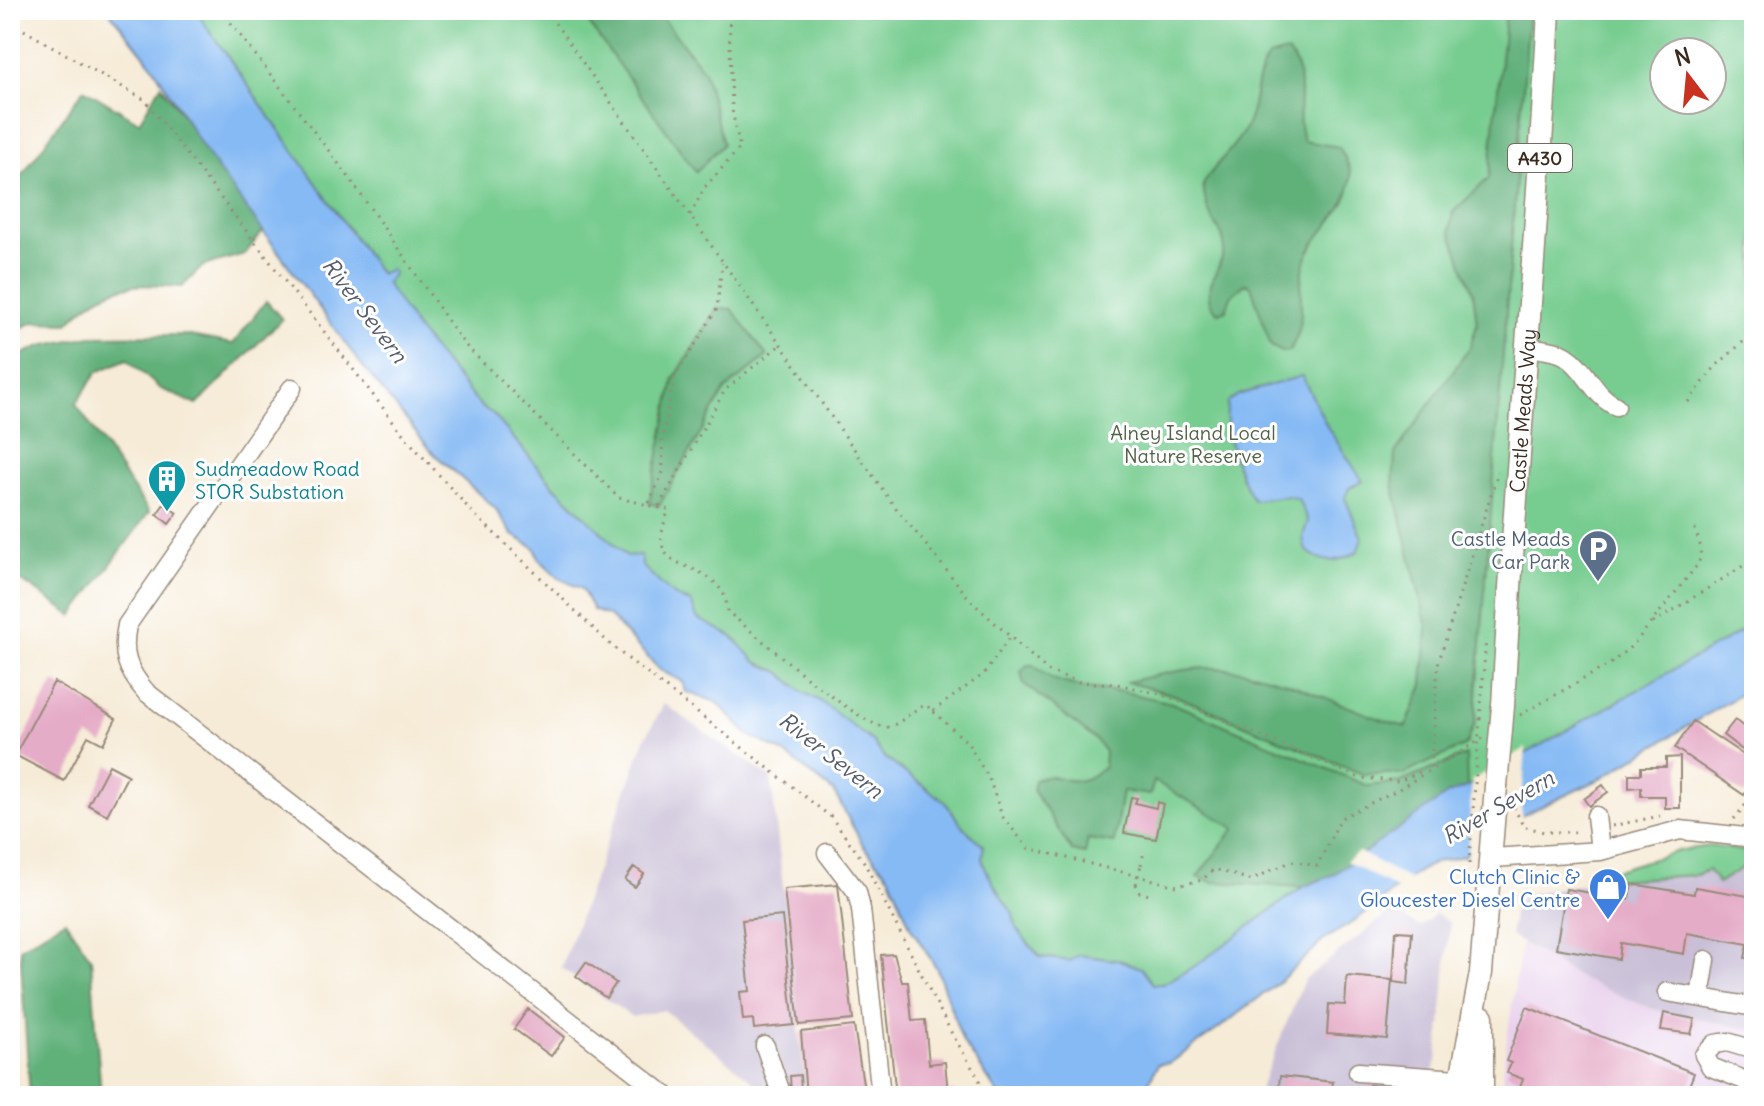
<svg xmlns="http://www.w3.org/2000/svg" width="1764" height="1106" font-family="Delius,sans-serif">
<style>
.built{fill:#e9d1ed}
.industrial{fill:#c9bfd7}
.green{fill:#77cc90;stroke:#597b57;stroke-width:2;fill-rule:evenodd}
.forest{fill:#61b07a;stroke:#4e6d4c;stroke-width:2}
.water{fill:#86baf4;stroke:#607289;stroke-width:2}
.pier{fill:#f6ebd7}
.building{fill:#e5acc7}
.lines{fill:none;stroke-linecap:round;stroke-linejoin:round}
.minor-casing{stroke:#988a7a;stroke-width:21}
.major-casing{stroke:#988a7a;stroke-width:25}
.path{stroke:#988a7a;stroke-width:3;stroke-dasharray:2 6;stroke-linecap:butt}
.minor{stroke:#fff;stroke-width:18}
.major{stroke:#fff;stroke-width:22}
.major-bridge-casing{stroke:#988a7a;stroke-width:25;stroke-linecap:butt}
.path-bridge{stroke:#988a7a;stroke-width:3;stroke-dasharray:2 6;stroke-linecap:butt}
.major-bridge{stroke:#fff;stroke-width:22}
.labels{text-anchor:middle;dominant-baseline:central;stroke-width:6;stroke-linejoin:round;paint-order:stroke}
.shield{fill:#fff;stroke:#766a62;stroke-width:2}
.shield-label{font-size:18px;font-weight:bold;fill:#3b2a1e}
.street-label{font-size:20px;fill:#3b2a1e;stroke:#fff}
.park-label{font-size:20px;fill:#506346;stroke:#fff}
.culture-label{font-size:20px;fill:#0d838f;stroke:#fff;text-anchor:start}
.service-label{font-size:20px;fill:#4e5e75;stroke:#fff;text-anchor:end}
.shop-label{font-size:20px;fill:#366cbe;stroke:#fff;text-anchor:end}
.water-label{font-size:22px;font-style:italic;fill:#555c69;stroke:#fff}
</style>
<rect width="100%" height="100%" fill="#fff"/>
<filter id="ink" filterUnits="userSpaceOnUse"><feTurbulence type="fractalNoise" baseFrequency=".0125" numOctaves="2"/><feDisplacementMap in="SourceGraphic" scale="16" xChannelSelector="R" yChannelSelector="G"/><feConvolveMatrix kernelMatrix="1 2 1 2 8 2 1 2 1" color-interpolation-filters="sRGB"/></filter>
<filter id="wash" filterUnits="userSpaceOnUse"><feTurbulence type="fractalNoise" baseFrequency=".006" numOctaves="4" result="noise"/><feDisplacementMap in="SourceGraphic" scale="32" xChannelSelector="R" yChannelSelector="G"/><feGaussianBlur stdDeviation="1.8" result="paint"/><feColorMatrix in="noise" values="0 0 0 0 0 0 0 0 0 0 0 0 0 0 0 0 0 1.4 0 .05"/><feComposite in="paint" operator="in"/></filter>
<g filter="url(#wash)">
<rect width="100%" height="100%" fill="#f6ebd7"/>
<path class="built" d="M 1521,944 L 1583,980 L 1652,1009 L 1754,1030 L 1754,1096 L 1503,1096 L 1504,1059 Z"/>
<path class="industrial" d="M 664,704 L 771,778 L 806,1096 L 745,1096 L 754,1082 L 664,1010 L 632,1017 L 561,968 L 645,739 Z
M 1754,861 L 1754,1030 L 1652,1009 L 1583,980 L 1510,936 L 1514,906 L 1526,894 L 1601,881 L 1696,875 L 1709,870 L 1718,883 Z
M 1391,911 L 1420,927 L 1436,913 L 1450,923 L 1438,1056 L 1428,1091 L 1415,1090 L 1414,1096 L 1257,1096 L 1304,980 Z"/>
<path class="green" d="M 195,10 L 1754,10 L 1754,628 L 1747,628 L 1332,875 L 1303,887 L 1198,964 L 1163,984 L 1153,985 L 1122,961 L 1079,955 L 1070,961 L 1040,957 L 1017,930 L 1012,911 C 1005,907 982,867 981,859 C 980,854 982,850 983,845 L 963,827 L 944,801 L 885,758 L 872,741 L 801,691 L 780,672 L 756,662 L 733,637 L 697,619 L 642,566 L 641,555 L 627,557 L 554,486 L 493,414 L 481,407 L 417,330 ZM 1664,52 L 1712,52 L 1712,100 L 1664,100 Z
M 1710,846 L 1754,852 L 1754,861 L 1718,883 L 1708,870 L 1696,875 L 1601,881 L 1600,875 L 1682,850 Z"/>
<path class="forest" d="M 579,10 L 656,10 L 704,71 L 723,144 L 696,172 Z
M 1506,10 L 1529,10 L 1475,723 L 1466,745 L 1404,774 L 1362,774 L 1174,695 L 1127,682 C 1156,675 1183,668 1212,668 C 1280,669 1342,710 1406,727 L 1423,685 L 1427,627 L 1393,484 L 1395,453 L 1470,347 L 1477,323 L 1473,292 L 1450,231 L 1453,212 L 1489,178 Z
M 1287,52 C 1311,74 1292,113 1304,141 L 1339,147 C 1344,156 1350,165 1351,176 C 1351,211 1315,231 1305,262 C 1294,296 1311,321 1289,351 L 1282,352 L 1271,346 L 1251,286 L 1246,283 L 1231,296 L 1226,310 L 1219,313 C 1195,295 1221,272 1224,250 C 1226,234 1213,224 1208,209 C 1205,202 1204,193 1203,185 C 1214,164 1234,149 1245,129 C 1258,104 1252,81 1268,57 Z
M 161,85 L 264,230 L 245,254 L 203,266 L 182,287 C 130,283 106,283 68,323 L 34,322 L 10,333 L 10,192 L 84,89 L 139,122 Z
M 266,301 L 282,319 L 197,405 L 159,388 L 127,359 L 97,372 L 76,404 L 149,512 L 73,616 L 10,573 L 10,360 L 41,346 L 91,336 L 185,335 L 233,344 Z
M 717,309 L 732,309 L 767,356 L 725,390 L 659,506 L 649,503 L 674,379 Z
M 1027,665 L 1033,665 L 1052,679 L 1083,688 L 1124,692 L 1172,703 L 1368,786 L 1401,782 L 1466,755 L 1467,787 L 1332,875 L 1303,887 L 1213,882 L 1197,877 L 1235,828 L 1154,781 L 1150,795 L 1122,791 L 1114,843 L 1088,839 L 1085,854 L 1072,851 L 1033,790 L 1034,780 C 1060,768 1072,796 1104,767 L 1105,752 L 1096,740 L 1024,684 L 1021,672 Z
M 65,920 L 91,958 L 101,1096 L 30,1096 L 20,948 Z"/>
<path class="water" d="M 108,10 L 195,10 L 380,274 L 391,269 L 393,274 L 386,283 L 417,330 L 481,407 L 493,414 L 554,486 L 627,557 L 641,555 L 642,566 C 658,579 669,598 691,602 L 697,618 L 733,637 L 756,662 L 780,672 L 801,691 L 820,701 L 872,741 L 885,758 L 944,801 L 963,827 L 983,845 C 984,850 982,854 982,858 C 982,865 1006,907 1012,911 L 1017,930 L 1040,957 L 1070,961 L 1079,955 L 1122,961 L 1141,968 L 1153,984 L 1163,984 L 1198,964 L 1303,887 L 1332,875 L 1448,794 L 1467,787 L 1747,628 L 1754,628 L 1754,686 L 1598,780 L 1525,814 L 1463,856 L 1436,862 L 1419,871 L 1352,923 L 1326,938 L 1278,983 L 1218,1029 L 1170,1063 L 1158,1064 L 1142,1096 L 1000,1096 L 963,1042 L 937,969 L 911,928 L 890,877 L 864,847 L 834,792 L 784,753 L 747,734 L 717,702 L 686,692 L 683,682 L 660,670 L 609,616 L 593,610 L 582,589 L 559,578 L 539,559 L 535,548 L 513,535 L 495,508 L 433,453 L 359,362 L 208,156 L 153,66 Z
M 1302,376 L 1328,428 L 1363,481 L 1349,488 L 1345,498 L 1362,538 L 1357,552 C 1337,563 1322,565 1305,549 L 1303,536 L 1308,521 L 1298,499 L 1287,496 L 1253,500 C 1238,474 1222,431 1228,402 L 1238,395 Z"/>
<path class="pier" d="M 1526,748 L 1521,813 L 1523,820 L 1467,858 L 1472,780 Z
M 1359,852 L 1412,881 L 1400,891 L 1346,861 Z"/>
<g id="blocks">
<path class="building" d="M 164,504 L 177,513 L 169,524 L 157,514 Z
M 54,682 L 116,719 L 103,744 L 88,736 L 64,781 L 15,755 Z
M 1735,720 L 1754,735 L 1754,759 L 1723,735 Z
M 1693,721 L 1754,762 L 1754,781 L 1744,795 L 1675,748 Z
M 1680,757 L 1680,808 L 1665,808 L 1665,796 L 1641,796 L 1641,787 L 1629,788 L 1629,774 L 1641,774 L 1641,767 L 1666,767 L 1666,758 Z
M 109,765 L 128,775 L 107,815 L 88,805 Z
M 1603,785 L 1608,792 L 1589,806 L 1584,799 Z
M 1131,797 L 1137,798 L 1135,803 L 1156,808 L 1157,802 L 1163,804 L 1156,839 L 1124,833 Z
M 634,867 L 644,874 L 635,887 L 625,880 Z
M 838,884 L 853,1020 L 799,1025 L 784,889 Z
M 1632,884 L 1694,894 L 1695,887 L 1754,897 L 1754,959 L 1745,958 L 1748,944 L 1687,933 L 1684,954 L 1621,943 L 1619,959 L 1556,948 L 1566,889 L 1629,899 Z
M 782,916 L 794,1025 L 754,1029 L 753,1019 L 743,1020 L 740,992 L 750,991 L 742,920 Z
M 1396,931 L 1412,932 L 1408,984 L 1393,982 Z
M 894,954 L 902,982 L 908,982 L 912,1021 L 925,1020 L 929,1064 L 945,1062 L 948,1092 L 954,1091 L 955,1096 L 896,1096 L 881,955 Z
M 586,962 L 616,983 L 606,998 L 576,976 Z
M 1347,976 L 1392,980 L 1387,1039 L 1327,1034 L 1329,1004 L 1345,1005 Z
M 1527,1007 L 1694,1073 L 1687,1091 L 1698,1096 L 1517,1096 L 1523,1079 L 1507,1073 L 1511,1063 L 1506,1061 Z
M 528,1009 L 565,1037 L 551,1056 L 514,1029 Z
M 1664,1013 L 1695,1019 L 1691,1034 L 1661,1030 Z
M 854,1026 L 865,1096 L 806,1096 L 801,1032 Z
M 800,1075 L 801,1090 L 791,1091 L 790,1076 Z
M 1280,1076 L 1333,1082 L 1331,1096 L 1278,1096 Z
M 1369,1085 L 1405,1089 L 1405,1096 L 1367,1096 Z
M 1703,1086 L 1728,1096 L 1699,1096 Z"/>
</g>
</g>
<g filter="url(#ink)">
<use href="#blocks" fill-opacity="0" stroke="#988a7a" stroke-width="2"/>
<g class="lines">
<defs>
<path id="minor" d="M 1529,347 C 1540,349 1557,350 1566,356 C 1587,369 1594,397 1616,406
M 292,388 L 127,625 C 121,654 127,670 146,692 L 666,1096
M 1596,816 L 1600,851
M 827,853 L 857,892 L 861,909 L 881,1096
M 1492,858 L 1600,851 L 1680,830 L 1754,838
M 1667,992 L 1754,1007
M 1700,997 L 1706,960
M 765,1046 L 782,1096
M 1754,1050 L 1727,1042 L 1715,1044 L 1704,1055 L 1711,1067 L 1754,1084
M 1358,1072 L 1472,1080"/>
<g id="major">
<path id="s1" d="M 1503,706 C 1515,474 1537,242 1549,10"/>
<path d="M 1458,1096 L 1481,973 L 1496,786"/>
<path d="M 1482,1096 L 1482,1017"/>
</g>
</defs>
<use href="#minor" class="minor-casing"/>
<use href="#major" class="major-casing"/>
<path class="path" d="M 221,10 L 348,176 L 464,344 L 619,498 L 669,510 C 641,577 700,554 723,593 C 726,598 727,607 728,612 C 752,631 865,732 888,727 C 903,723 912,709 926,705 L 968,743 L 990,781 L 1002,816 L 1028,848 L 1177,886 L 1202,880 L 1214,869 L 1251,880 L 1292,861 L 1317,866 L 1341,818 L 1399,789 L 1483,738
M 546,10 L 892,503 L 973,603 L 1048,671 L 1079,682 L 1117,684 L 1164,695 L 1360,778 L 1399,781 L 1424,770
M 10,22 L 145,100 L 407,439 L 473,513 L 613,647 L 831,817 L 864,862 L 951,1032 L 989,1096
M 690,215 L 705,187 L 740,148 L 732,110 L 729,10
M 1688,402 L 1715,367 L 1754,332
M 649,503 L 663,472 L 662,439 L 674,379 L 717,309 L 722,263
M 659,506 L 725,390 L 780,345
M 1653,623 L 1754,559
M 933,711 L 984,674 L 1010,637
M 1520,715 L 1610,664 L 1634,644 L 1699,563 L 1701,548 L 1694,526
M 1480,719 L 1486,639
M 1431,767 L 1438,664 L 1498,472
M 1514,807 L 1523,826 L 1544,832 L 1581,832
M 1734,819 L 1754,794
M 1612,826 L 1660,816
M 1141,865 L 1144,852
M 1136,884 L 1139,892 L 1149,895"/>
<use href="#minor" class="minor"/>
<use href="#major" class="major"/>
<defs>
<path id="major-bridge" d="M 1496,786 L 1503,706"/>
</defs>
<use href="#major-bridge" class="major-bridge-casing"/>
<path class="path-bridge" d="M 1469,864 L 1480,719
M 1136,884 L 1141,865"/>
<use href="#major-bridge" class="major-bridge"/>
</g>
</g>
<defs>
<symbol id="building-pin" viewBox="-11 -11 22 30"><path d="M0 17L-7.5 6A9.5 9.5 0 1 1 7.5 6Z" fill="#0f9aa8" stroke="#fff"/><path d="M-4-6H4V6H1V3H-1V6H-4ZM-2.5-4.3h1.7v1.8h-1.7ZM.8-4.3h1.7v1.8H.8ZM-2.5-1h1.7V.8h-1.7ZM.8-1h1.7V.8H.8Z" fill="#fff"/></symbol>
<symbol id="parking-pin" viewBox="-11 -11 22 30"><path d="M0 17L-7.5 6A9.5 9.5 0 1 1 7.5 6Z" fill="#5c6f8a" stroke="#fff"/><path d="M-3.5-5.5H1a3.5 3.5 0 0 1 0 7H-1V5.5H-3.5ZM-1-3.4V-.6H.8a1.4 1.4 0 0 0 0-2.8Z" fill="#fff"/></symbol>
<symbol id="shop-pin" viewBox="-11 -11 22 30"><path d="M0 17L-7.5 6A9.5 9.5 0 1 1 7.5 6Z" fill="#3f7fe0" stroke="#fff"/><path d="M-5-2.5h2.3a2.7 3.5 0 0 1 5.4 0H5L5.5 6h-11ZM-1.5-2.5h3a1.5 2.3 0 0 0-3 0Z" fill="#fff"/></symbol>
</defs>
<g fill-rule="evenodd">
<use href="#building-pin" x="145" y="457" width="44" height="60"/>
<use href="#parking-pin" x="1576" y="527" width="44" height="60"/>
<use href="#shop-pin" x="1586" y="865" width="44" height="60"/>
</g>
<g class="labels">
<rect class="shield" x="1508" y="144" width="64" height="28" rx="6"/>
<g class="shield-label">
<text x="1540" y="158">A430</text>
</g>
<g class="street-label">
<text stroke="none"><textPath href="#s1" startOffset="296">Castle Meads Way</textPath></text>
</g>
<g class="park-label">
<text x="1193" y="432">Alney Island Local<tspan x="1193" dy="23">Nature Reserve</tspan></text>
</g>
<g class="culture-label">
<text x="195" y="468">Sudmeadow Road<tspan x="195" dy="23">STOR Substation</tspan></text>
</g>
<g class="service-label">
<text x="1570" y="538">Castle Meads<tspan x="1570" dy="23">Car Park</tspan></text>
</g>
<g class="shop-label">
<text x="1580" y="876">Clutch Clinic &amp;<tspan x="1580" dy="23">Gloucester Diesel Centre</tspan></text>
</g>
<g class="water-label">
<text transform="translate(365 310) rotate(53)">River Severn</text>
<text transform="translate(831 755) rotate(38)">River Severn</text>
<text transform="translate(1498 807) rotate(-30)">River Severn</text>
</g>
</g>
<rect width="1764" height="1106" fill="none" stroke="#fff" stroke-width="40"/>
<g transform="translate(1688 76) rotate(344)"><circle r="38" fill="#ffffff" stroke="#b1aaa5" stroke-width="2"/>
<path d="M0-6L14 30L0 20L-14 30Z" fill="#c8321e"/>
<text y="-12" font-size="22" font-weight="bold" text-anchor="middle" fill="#3b2a1e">N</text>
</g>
</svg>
